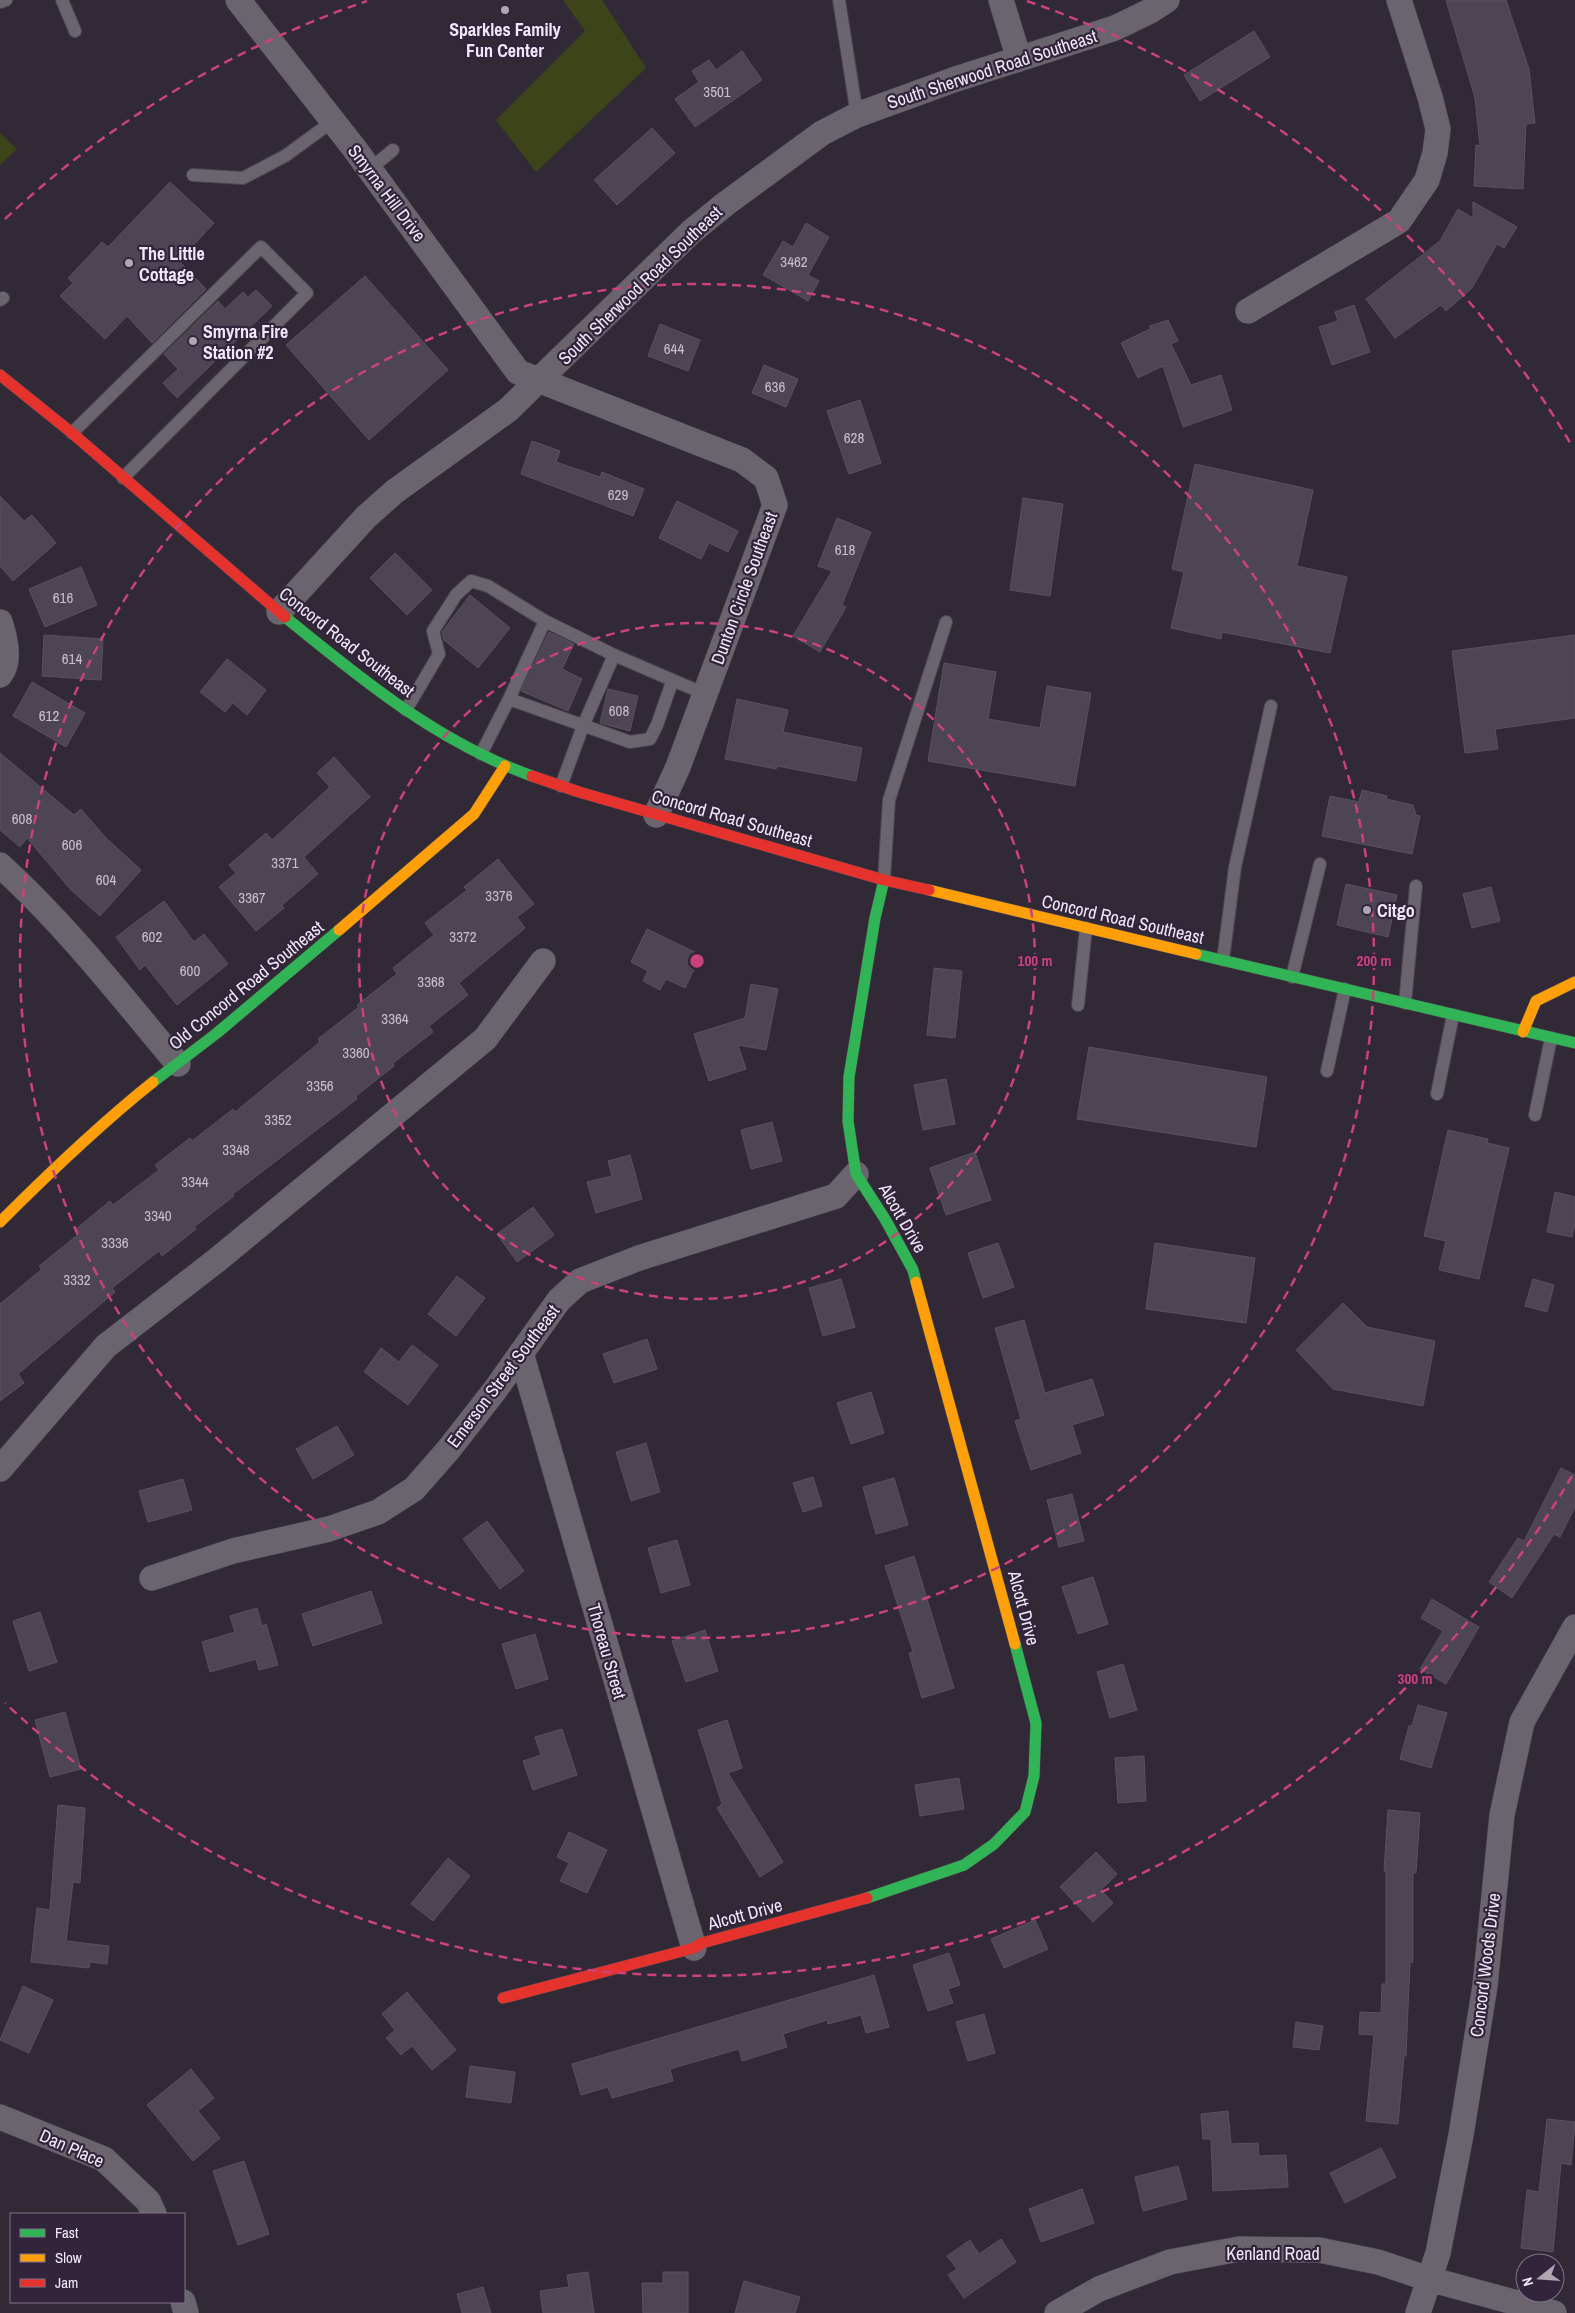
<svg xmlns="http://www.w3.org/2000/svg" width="1575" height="2313" font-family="'Archivo Narrow',sans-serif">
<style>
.green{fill:#3e441a}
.building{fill:#4d4553;stroke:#58525c}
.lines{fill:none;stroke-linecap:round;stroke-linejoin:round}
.lane-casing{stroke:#4d4650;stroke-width:14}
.street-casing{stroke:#4d4650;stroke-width:26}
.fast-casing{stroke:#4d4650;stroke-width:12}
.slow-casing{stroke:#4d4650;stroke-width:12}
.jam-casing{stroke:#4d4650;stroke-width:12}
.lane{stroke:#69646d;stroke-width:12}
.street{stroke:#69646d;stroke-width:25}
.fast{stroke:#30b455;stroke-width:11}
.slow{stroke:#ff9f0a;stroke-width:11}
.jam{stroke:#e5322d;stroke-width:11}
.ring{fill:none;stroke:#cb427a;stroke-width:2.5;stroke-dasharray:9 6}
.poi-dot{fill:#ada6b3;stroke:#32253b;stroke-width:2}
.labels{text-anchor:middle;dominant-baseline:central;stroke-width:4.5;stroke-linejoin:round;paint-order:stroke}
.number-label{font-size:15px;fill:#c7bfcd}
.poi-label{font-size:18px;font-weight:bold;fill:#f0e8f6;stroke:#32253b;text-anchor:start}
.street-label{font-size:18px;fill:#f0e8f6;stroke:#32253b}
.centre{fill:#cb427a;stroke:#32253b;stroke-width:2.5}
.ring-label{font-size:15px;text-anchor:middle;font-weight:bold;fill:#cb427a;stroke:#32253b;stroke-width:4.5;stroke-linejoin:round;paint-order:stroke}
</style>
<rect width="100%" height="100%" fill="#312a36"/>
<path class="green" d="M 563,0 L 602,0 L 646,68 L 536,172 L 496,120 L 585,31 Z
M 0,133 L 17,149 L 0,165 Z"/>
<path class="building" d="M 1446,0 L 1506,0 L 1529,69 L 1535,123 L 1526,124 L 1523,189 L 1474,186 L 1476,145 L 1480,146 L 1475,98 Z
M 1254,31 L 1270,57 L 1200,101 L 1184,75 Z
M 742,51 L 762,80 L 695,127 L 675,99 L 699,82 L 692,71 L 709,60 L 716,70 Z
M 652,128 L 675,153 L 617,205 L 594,180 Z
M 170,182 L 214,223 L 179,261 L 206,289 L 152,343 L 127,316 L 105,339 L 60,296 L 73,283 L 68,278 L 102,242 L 108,247 Z
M 1473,202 L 1517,227 L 1504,248 L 1497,244 L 1472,288 L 1446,311 L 1441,305 L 1395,338 L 1366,299 L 1440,241 L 1458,209 L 1473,218 Z
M 806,223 L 829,237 L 808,275 L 819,281 L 808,301 L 763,275 L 783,241 L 793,247 Z
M 365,276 L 448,370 L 369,440 L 286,345 Z
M 256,290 L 272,306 L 177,398 L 163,383 L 178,369 L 164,354 L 218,301 L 225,309 L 243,292 L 248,297 Z
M 1354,305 L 1370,352 L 1332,365 L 1319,327 L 1338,321 L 1335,312 Z
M 1168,320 L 1178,341 L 1171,344 L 1191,385 L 1221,375 L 1232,410 L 1183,427 L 1163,366 L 1138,378 L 1121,343 L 1150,329 L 1150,326 Z
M 660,324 L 700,340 L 688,371 L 648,356 Z
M 764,365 L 798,379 L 786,407 L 752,393 Z
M 860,400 L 881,463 L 849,474 L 827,411 Z
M 532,441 L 560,451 L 556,462 L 600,477 L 602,472 L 644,489 L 633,516 L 521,474 Z
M 1195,464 L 1313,490 L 1297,566 L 1347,577 L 1330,653 L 1222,632 L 1221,639 L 1171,628 L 1184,572 L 1172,569 Z
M 0,496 L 24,521 L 32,515 L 56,543 L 13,581 L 0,566 Z
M 1023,498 L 1063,504 L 1050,596 L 1010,590 Z
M 677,501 L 738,531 L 728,552 L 709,543 L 701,559 L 659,538 Z
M 837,518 L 871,532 L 842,605 L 846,607 L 820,652 L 793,636 L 832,571 L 818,566 Z
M 395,553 L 432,590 L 407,615 L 370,578 Z
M 81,567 L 97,605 L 45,627 L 29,589 Z
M 470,595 L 510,628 L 478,668 L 444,640 L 442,632 Z
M 549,632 L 574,644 L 562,669 L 582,679 L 568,711 L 521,691 Z
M 44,635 L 103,639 L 101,680 L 42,676 Z
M 1575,635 L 1575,718 L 1495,729 L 1498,749 L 1465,753 L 1452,651 Z
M 227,659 L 266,690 L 247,715 L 233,703 L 225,712 L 200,692 Z
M 944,663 L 996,672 L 988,719 L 1040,728 L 1047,686 L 1091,693 L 1075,786 L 928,761 Z
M 32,682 L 85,713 L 66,747 L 13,716 Z
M 608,689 L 638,696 L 630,731 L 600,723 Z
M 737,699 L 788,710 L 783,732 L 862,748 L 856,781 L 777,766 L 776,769 L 725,759 Z
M 0,753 L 74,815 L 81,809 L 105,837 L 141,870 L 100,916 L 70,889 L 27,838 L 20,847 L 0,830 Z
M 334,757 L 370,797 L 304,857 L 318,874 L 282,905 L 284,908 L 256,931 L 219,887 L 236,873 L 229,865 L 266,833 L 272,840 L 330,787 L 317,773 Z
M 1362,790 L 1387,796 L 1386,799 L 1413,805 L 1416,815 L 1420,816 L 1412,854 L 1322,836 L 1330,796 L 1359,802 Z
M 498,859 L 534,904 L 517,917 L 525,928 L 459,983 L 468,995 L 429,1026 L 433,1032 L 393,1063 L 394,1066 L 356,1096 L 357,1099 L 233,1194 L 234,1196 L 194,1227 L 196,1229 L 162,1256 L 159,1251 L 112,1288 L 115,1292 L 18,1374 L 24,1383 L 0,1401 L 0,1304 L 42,1269 L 39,1266 L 80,1233 L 76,1229 L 110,1201 L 113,1205 L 159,1170 L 155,1165 L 190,1138 L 192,1141 L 233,1109 L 235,1112 L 320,1042 L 318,1039 L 359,1007 L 357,1005 L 397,974 L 393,968 L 434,935 L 425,923 L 467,890 L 464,887 Z
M 1346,884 L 1397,895 L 1388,937 L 1337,925 Z
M 1491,887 L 1500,921 L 1472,928 L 1463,894 Z
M 164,901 L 194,942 L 204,934 L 228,964 L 177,1005 L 145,965 L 140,970 L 116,937 Z
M 647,929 L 701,955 L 685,988 L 666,979 L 660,990 L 643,981 L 648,971 L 631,962 Z
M 934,968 L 962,971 L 955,1038 L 927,1035 Z
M 751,984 L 778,989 L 766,1050 L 738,1045 L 746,1069 L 709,1081 L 694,1034 L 745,1018 Z
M 1089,1047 L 1267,1077 L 1256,1147 L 1077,1119 Z
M 946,1079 L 955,1124 L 923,1130 L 914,1085 Z
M 772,1122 L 782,1161 L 751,1169 L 741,1130 Z
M 1448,1130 L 1488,1139 L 1487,1143 L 1509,1148 L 1479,1279 L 1439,1270 L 1446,1241 L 1424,1236 Z
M 975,1152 L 991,1200 L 946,1215 L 930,1168 Z
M 630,1155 L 642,1199 L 596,1213 L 587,1182 L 612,1176 L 608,1161 Z
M 1555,1192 L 1575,1197 L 1575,1224 L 1572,1237 L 1547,1232 Z
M 533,1207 L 554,1235 L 517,1262 L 497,1234 Z
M 998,1243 L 1014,1287 L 983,1298 L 968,1253 Z
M 1155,1243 L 1255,1258 L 1246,1323 L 1146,1309 Z
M 457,1276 L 485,1298 L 456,1336 L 428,1314 Z
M 841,1279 L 855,1327 L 823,1336 L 809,1288 Z
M 1533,1279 L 1554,1285 L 1547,1312 L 1525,1306 Z
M 1343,1303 L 1367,1327 L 1435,1341 L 1423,1406 L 1333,1389 L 1296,1350 Z
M 1024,1320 L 1045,1393 L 1092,1379 L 1104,1415 L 1072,1425 L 1081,1453 L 1031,1470 L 1015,1421 L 1021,1419 L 995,1328 Z
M 647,1339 L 657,1369 L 614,1383 L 603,1354 Z
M 412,1345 L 438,1365 L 408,1405 L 364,1372 L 381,1348 L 399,1362 Z
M 871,1392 L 884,1433 L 851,1444 L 837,1403 Z
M 337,1426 L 354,1455 L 313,1479 L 296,1449 Z
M 646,1443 L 660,1492 L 631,1501 L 616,1452 Z
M 1561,1468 L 1575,1475 L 1575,1507 L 1560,1537 L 1554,1534 L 1512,1598 L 1489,1582 L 1518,1538 L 1524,1541 Z
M 813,1477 L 822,1506 L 803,1512 L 793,1483 Z
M 894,1478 L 908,1525 L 876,1534 L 863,1487 Z
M 183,1479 L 192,1510 L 148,1522 L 139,1491 Z
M 1072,1494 L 1084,1541 L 1059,1547 L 1047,1500 Z
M 487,1521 L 524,1571 L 500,1589 L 463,1539 Z
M 677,1540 L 690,1585 L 661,1593 L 648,1548 Z
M 914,1556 L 954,1688 L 922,1698 L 909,1653 L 913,1652 L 885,1566 Z
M 1093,1577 L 1108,1624 L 1078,1634 L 1062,1587 Z
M 371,1591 L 382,1623 L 313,1646 L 302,1614 Z
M 1432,1599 L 1479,1627 L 1446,1684 L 1420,1669 L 1443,1631 L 1421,1618 Z
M 257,1608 L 262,1626 L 266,1624 L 278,1665 L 259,1670 L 256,1659 L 210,1672 L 202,1642 L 235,1632 L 230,1616 Z
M 40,1612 L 57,1662 L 29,1671 L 13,1621 Z
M 705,1630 L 718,1671 L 686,1682 L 672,1641 Z
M 535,1634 L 548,1679 L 516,1689 L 502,1644 Z
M 1123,1664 L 1137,1710 L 1110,1718 L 1097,1672 Z
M 1418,1705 L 1447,1713 L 1431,1768 L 1400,1759 L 1409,1726 L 1412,1726 Z
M 65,1712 L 81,1769 L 50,1777 L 35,1720 Z
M 727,1720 L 742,1768 L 728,1773 L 783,1862 L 760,1877 L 717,1808 L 722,1804 L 698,1730 Z
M 562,1729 L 577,1775 L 533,1790 L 523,1761 L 541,1755 L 535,1737 Z
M 1144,1756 L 1146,1801 L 1118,1803 L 1115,1758 Z
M 959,1778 L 964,1809 L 920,1816 L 915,1785 Z
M 58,1805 L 85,1808 L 80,1883 L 73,1882 L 66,1941 L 109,1946 L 107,1964 L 90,1962 L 89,1968 L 31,1962 L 37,1908 L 50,1910 Z
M 1388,1810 L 1420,1813 L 1416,1873 L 1413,1873 L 1413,1962 L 1410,1962 L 1406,2056 L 1404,2056 L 1398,2124 L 1366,2121 L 1374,2035 L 1359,2034 L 1360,2012 L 1381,2013 L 1382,1984 L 1386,1984 L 1386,1871 L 1384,1871 Z
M 569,1832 L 607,1850 L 587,1893 L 560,1881 L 569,1863 L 557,1857 Z
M 1096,1852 L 1117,1874 L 1101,1890 L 1113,1903 L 1093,1922 L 1060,1887 Z
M 448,1858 L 470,1876 L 433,1921 L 411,1904 Z
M 1035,1920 L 1048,1949 L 1004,1968 L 991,1939 Z
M 949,1953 L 960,1985 L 948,1989 L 953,2003 L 928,2011 L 913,1965 Z
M 874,1975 L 889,2027 L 866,2033 L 861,2015 L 828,2024 L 827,2020 L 783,2034 L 787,2047 L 742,2061 L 739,2049 L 670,2069 L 673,2081 L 612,2098 L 608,2087 L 581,2095 L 572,2064 Z
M 23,1986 L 53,2000 L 29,2053 L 0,2040 Z
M 407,1992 L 456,2050 L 432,2070 L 412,2046 L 401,2055 L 386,2038 L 395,2030 L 382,2014 Z
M 984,2014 L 995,2053 L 968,2061 L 956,2022 Z
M 1296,2022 L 1323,2026 L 1319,2050 L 1293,2047 Z
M 470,2066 L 515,2072 L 511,2103 L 466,2097 Z
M 191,2069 L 214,2098 L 198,2111 L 220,2138 L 193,2161 L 147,2105 Z
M 1228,2111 L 1231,2144 L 1258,2143 L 1259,2156 L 1286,2155 L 1288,2187 L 1213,2191 L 1211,2139 L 1203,2139 L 1201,2114 Z
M 1547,2119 L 1575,2122 L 1571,2165 L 1561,2163 L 1553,2252 L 1521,2248 L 1527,2190 L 1539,2192 Z
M 1381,2148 L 1396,2177 L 1345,2203 L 1330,2173 Z
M 244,2161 L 269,2234 L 238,2245 L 213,2171 Z
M 1178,2166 L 1187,2199 L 1143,2211 L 1135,2177 Z
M 1082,2189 L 1094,2223 L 1041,2242 L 1029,2209 Z
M 1001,2239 L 1016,2262 L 964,2298 L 948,2275 L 957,2269 L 947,2256 L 970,2240 L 979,2254 Z
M 588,2272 L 594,2313 L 543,2313 L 540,2291 L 569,2287 L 567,2275 Z
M 663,2272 L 688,2272 L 688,2313 L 643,2313 L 642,2283 L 663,2283 Z
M 744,2281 L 800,2297 L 795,2313 L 735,2313 Z
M 483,2287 L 491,2313 L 462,2313 L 457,2294 Z"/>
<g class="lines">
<defs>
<path id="lane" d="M 62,0 L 75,31
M 839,0 L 857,115
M 0,2 L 6,0
M 370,169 L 393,150
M 193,175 L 243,178 L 285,156 L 333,121
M 0,300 L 3,298
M 72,433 L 261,247 L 307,293 L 123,478
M 509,699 L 545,621
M 406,710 L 439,654 L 433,631 L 456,595 L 471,581 L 488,586 L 545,621 L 614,655 L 705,694
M 481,754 L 509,699 L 630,742 L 650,739 L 657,725 L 672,682
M 561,786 L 583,726 L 614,655
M 884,880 L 889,800 L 946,622
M 1223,960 L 1235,867 L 1271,706
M 1292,977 L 1320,864
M 1405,1003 L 1416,886
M 1078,1005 L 1086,928
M 1327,1071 L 1345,989
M 1437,1094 L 1453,1015
M 1535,1115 L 1551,1038"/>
<path id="street" d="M 238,0 L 354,148 L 518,372 L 742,460 L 766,478 L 775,505 L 678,767 L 656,815
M 1001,0 L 1019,59
M 1248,311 L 1399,221 L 1427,180 L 1435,153 L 1438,129 L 1430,97 L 1399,0
M 279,612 L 366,517 L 394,492 L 508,410 L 691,232 L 724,205 L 822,133 L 857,115 L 956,79 L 1115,28 L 1150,11 L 1167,0
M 0,622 C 5,637 11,662 0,675
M 0,865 C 66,925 121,996 178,1064
M 521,1353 L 694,1948
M 0,1469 L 106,1346 L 217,1260 L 485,1039 L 543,961
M 152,1578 L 233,1551 L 329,1529 L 378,1512 L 414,1489 L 449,1449 L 495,1390 L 559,1300 L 580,1281 L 639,1258 L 836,1196 L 856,1174
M 0,2117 L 104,2159 L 148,2201 L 154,2214
M 183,2302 L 186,2313
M 1057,2313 L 1099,2289 L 1170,2262 L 1239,2249 L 1319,2250 L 1378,2262 L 1429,2279 L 1554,2313
M 1418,2313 L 1438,2253 L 1461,2135 L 1485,1986 L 1502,1815 L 1522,1722 L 1575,1627"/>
<path id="fast" d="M 285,617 C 361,679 437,742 532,776
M 884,880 L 875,918 L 849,1077 L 848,1121 L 856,1174 L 885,1219 L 913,1270 L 916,1282
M 1196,954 L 1575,1043
M 153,1082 L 217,1033 L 339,930
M 867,1898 L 964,1865 L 994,1844 L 1025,1812 L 1034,1776 L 1036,1723 L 1015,1644"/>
<path id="slow" d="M 929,890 L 1196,954
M 339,930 L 474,814 L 505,766
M 1523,1032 L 1536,1001 L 1575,982
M 0,1222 C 49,1173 99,1125 153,1082
M 916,1282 L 1015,1644"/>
<path id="jam" d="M 0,375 L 72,433 L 285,617
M 532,776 L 579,792 L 884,880 L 929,890
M 503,1998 L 694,1948 L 702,1943 L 867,1898"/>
</defs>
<use href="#lane" class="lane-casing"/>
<use href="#street" class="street-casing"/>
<use href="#fast" class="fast-casing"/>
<use href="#slow" class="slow-casing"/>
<use href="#jam" class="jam-casing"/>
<use href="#lane" class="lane"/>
<use href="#street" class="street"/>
<use href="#fast" class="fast"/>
<use href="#slow" class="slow"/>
<use href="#jam" class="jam"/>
</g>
<g class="ring">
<circle cx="697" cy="961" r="338"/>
<circle cx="697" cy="961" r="677"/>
<path d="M1572 1476A1015 1015 0 0 1 5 1703M5 219A1015 1015 0 0 1 367 1M1027 1A1015 1015 0 0 1 1572 446"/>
</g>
<g class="poi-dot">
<circle cx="505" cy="10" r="5"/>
<circle cx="129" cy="263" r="5"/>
<circle cx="193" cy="341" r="5"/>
<circle cx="1367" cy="910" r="5"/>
</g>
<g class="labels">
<g class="number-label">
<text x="717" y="91">3501</text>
<text x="794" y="261">3462</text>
<text x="674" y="348">644</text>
<text x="775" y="386">636</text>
<text x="854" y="437">628</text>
<text x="618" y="494">629</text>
<text x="845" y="549">618</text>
<text x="63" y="597">616</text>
<text x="72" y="658">614</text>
<text x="619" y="710">608</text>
<text x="49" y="715">612</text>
<text x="22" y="818">608</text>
<text x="72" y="844">606</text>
<text x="285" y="862">3371</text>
<text x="106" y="879">604</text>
<text x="499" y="895">3376</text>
<text x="252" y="897">3367</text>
<text x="152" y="936">602</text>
<text x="463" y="936">3372</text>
<text x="190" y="970">600</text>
<text x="431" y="981">3368</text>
<text x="395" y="1018">3364</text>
<text x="356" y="1052">3360</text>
<text x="320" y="1085">3356</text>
<text x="278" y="1119">3352</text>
<text x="236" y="1149">3348</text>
<text x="195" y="1181">3344</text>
<text x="158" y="1215">3340</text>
<text x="115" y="1242">3336</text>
<text x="77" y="1279">3332</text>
</g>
<g class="poi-label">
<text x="505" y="29" text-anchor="middle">Sparkles Family<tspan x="505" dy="21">Fun Center</tspan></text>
<text x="139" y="253">The Little<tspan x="139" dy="21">Cottage</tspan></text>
<text x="203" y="331">Smyrna Fire<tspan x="203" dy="21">Station #2</tspan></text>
<text x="1377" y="910">Citgo</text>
</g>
<g class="street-label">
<text transform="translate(992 69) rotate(-18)">South Sherwood Road Southeast</text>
<text transform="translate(387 193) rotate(53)">Smyrna Hill Drive</text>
<text transform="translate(640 285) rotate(-44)">South Sherwood Road Southeast</text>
<text transform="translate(744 588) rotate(-70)">Dunton Circle Southeast</text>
<text transform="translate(347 642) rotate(38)">Concord Road Southeast</text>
<text transform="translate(732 818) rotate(16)">Concord Road Southeast</text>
<text transform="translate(1123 919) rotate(13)">Concord Road Southeast</text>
<text transform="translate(246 985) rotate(-39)">Old Concord Road Southeast</text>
<text transform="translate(903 1218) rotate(60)">Alcott Drive</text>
<text transform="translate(503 1376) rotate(-53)">Emerson Street Southeast</text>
<text transform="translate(1024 1608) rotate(75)">Alcott Drive</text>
<text transform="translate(607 1651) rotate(74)">Thoreau Street</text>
<text transform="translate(745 1914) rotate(-15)">Alcott Drive</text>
<text transform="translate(1485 1965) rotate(-83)">Concord Woods Drive</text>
<text transform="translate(72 2148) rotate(24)">Dan Place</text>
<text x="1273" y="2253">Kenland Road</text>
</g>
</g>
<circle cx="697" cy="961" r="8" class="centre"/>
<g class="ring-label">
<text x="1035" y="966">100 m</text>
<text x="1374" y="966">200 m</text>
<text x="1415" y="1684">300 m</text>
</g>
<rect x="10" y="2213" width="175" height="90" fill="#32253b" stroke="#7e7386"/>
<rect x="20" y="2229" width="25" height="8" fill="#30b455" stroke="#7e7386"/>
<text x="55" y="2238" font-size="15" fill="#f0e8f6">Fast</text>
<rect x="20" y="2254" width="25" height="8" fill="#ff9f0a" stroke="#7e7386"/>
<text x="55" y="2263" font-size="15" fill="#f0e8f6">Slow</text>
<rect x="20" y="2279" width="25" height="8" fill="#e5322d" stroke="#7e7386"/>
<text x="55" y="2288" font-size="15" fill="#f0e8f6">Jam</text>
<g transform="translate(1540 2278) rotate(253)"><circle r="24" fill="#32253b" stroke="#7e7386"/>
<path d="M0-4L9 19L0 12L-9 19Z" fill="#ada6b3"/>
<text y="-8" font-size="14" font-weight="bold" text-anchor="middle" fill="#f0e8f6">N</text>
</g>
</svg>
